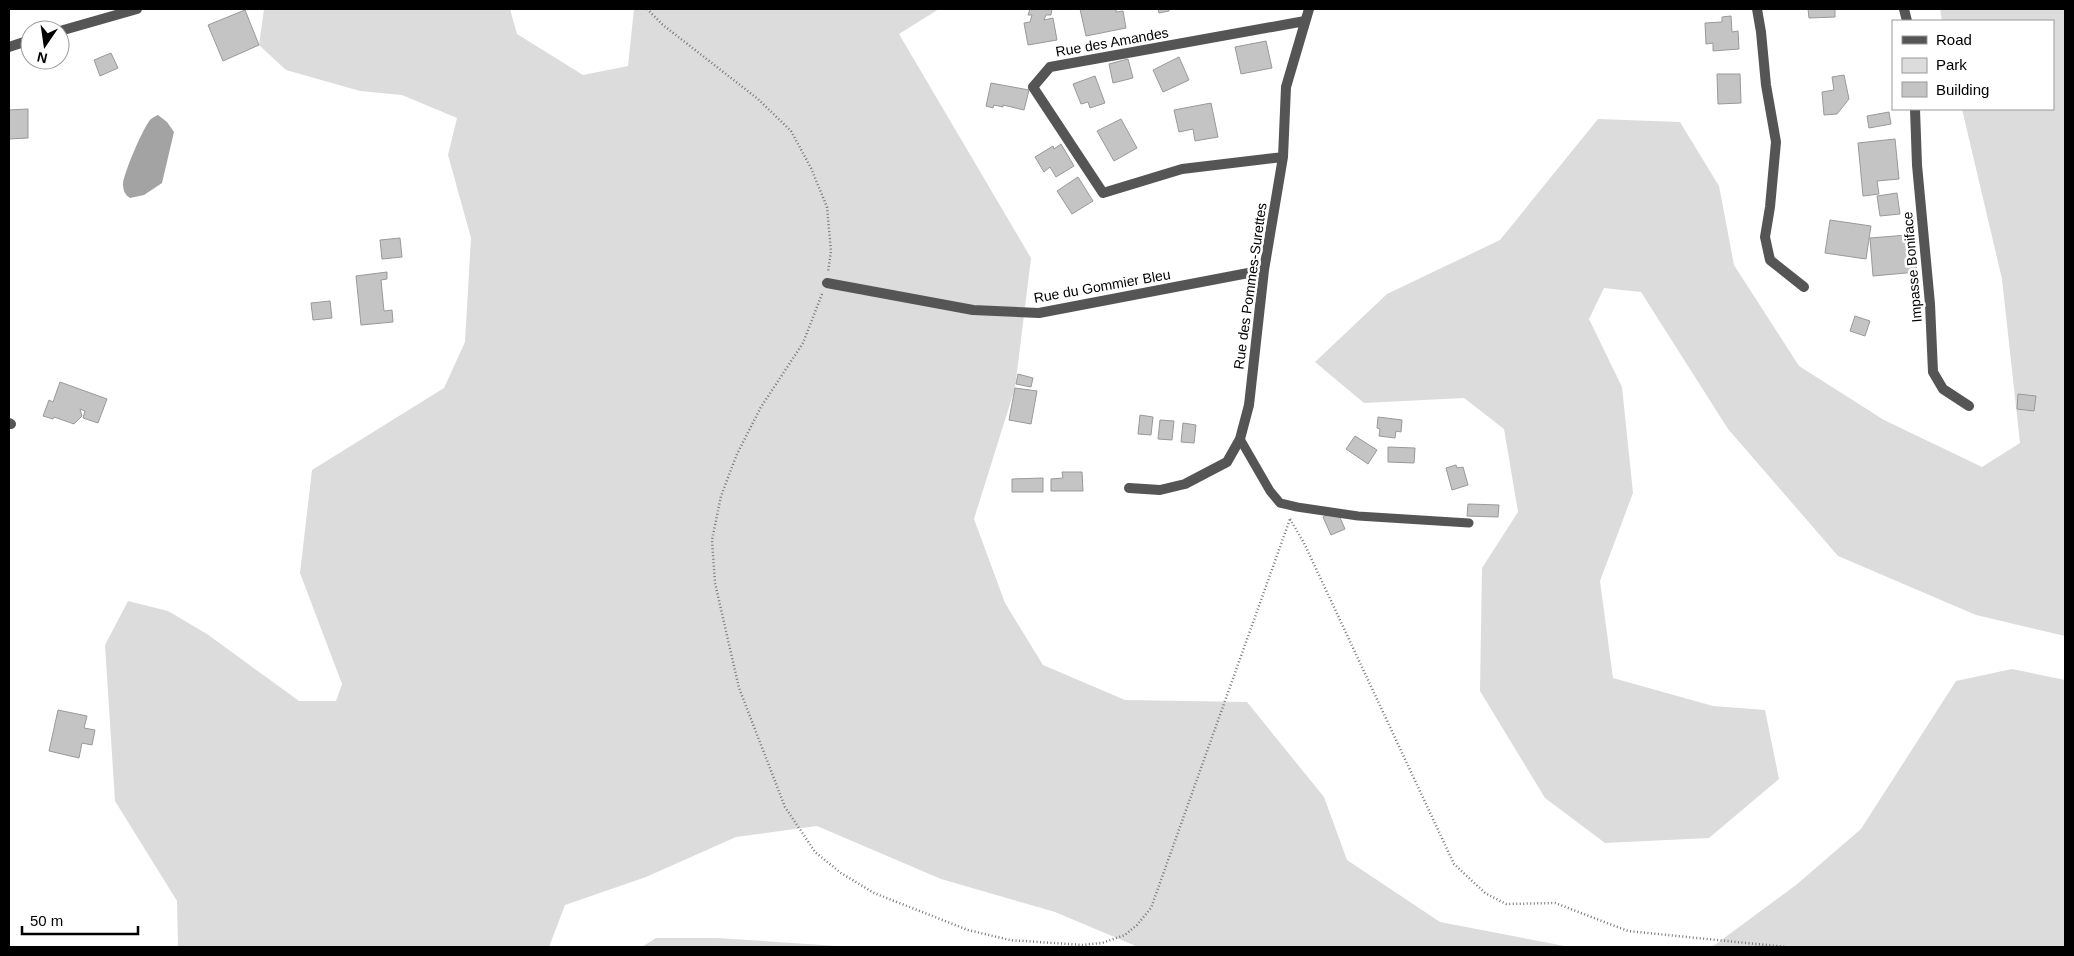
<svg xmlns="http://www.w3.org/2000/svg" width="2074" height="956" font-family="Helvetica,sans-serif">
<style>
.green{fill:#dcdcdc}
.water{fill:#a3a3a3}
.building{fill:#c4c4c4;stroke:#999}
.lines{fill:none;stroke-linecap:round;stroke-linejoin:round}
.path{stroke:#777;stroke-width:2.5;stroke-dasharray:1 2.5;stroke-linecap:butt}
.service{stroke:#555;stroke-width:9}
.minor{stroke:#555;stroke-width:10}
.labels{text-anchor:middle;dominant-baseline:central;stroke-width:5;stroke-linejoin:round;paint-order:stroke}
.street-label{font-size:14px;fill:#000;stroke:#fff}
</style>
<rect width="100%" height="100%" fill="#fff"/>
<path class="green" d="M 264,9 L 510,9 L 517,34 L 583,75 L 628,66 L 634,9 L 939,9 L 899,34 L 1031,258 L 1015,388 L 974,519 L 1005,603 L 1043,665 L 1125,700 L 1247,702 L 1324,797 L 1347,860 L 1440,922 L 1570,947 L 1138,947 L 1055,912 L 941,879 L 817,826 L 736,837 L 646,877 L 565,905 L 549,947 L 178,947 L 177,901 L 115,801 L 105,645 L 128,601 L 168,611 L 207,634 L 299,701 L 336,701 L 342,684 L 300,573 L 312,470 L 444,388 L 465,342 L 471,238 L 448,155 L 457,118 L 402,95 L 360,91 L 286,70 L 259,45 Z
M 1940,9 L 2065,9 L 2065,636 L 1976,615 L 1838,556 L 1728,429 L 1641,292 L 1604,288 L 1589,319 L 1622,387 L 1633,493 L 1600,581 L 1613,678 L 1713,706 L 1765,710 L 1779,779 L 1709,838 L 1605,843 L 1545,798 L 1480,691 L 1482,568 L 1518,512 L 1504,429 L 1464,398 L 1364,403 L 1315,362 L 1387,294 L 1500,240 L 1598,119 L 1680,122 L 1719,186 L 1734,265 L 1799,366 L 1884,420 L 1982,467 L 2020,443 L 2002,279 L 1962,109 L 2053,109 L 2053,21 L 1942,21 Z
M 2012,669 L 2065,680 L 2065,947 L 1712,947 L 1796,885 L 1861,829 L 1956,681 Z
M 656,938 L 717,938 L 853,947 L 642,947 Z"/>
<path class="water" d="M 158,115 L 167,122 L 174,132 L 162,183 L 144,195 L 130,198 C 125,195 123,190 123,184 C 123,175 144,125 151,119 C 153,117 156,116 158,115 Z"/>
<path class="building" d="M 1030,9 L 1052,9 L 1051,15 L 1046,15 L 1044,20 L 1053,18 L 1057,40 L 1028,45 L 1024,23 L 1030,22 L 1032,15 L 1028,15 Z
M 1080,9 L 1116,9 L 1116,12 L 1123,11 L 1126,28 L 1086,36 Z
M 1158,9 L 1169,9 L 1169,11 L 1159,13 Z
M 1808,9 L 1835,9 L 1835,17 L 1809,18 Z
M 245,10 L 259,45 L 223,61 L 208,25 Z
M 1731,16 L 1732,32 L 1738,31 L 1739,49 L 1713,51 L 1713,43 L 1706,44 L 1705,23 L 1722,22 L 1722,17 Z
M 1266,41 L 1272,68 L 1241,74 L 1235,47 Z
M 111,53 L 118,68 L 100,76 L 94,60 Z
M 1179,57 L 1189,80 L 1163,92 L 1153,70 Z
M 1128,59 L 1133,78 L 1113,83 L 1109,64 Z
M 1717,74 L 1740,74 L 1741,103 L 1718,104 Z
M 1844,75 L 1849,99 L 1837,114 L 1824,115 L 1822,92 L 1834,90 L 1832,77 Z
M 1095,76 L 1105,103 L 1090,108 L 1088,102 L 1081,104 L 1073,84 Z
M 991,83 L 1029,90 L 1024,110 L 1003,105 L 1003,107 L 994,105 L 993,108 L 986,106 Z
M 1211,103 L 1218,137 L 1195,141 L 1193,129 L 1179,132 L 1174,110 Z
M 28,109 L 28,138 L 9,139 L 9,110 Z
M 1889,112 L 1891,124 L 1869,128 L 1867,116 Z
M 1121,119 L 1137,148 L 1114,161 L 1097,131 Z
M 1895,139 L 1899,179 L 1877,181 L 1879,194 L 1863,196 L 1858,143 Z
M 1061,144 L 1074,166 L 1056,177 L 1050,167 L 1044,172 L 1035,157 L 1053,146 L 1054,149 Z
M 1078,177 L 1093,201 L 1072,214 L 1057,191 Z
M 1897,193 L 1900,214 L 1880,216 L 1877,196 Z
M 1830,220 L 1871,226 L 1866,259 L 1825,253 Z
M 1907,235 L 1909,255 L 1915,255 L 1917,272 L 1873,276 L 1870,238 Z
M 400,238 L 402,257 L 382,259 L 380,240 Z
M 387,272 L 387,279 L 381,280 L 384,311 L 392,310 L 393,322 L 361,325 L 356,276 Z
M 330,301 L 332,318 L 313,320 L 311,303 Z
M 1855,316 L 1870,321 L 1865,336 L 1850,331 Z
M 1018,374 L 1033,378 L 1031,387 L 1016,384 Z
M 60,382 L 107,399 L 98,423 L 83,418 L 85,411 L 80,409 L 82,416 L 74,424 L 54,417 L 53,419 L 43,416 L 49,400 L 53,402 Z
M 1015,388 L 1037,391 L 1031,424 L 1009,420 Z
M 2018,394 L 2036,396 L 2034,411 L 2017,409 Z
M 1140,415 L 1153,417 L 1151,435 L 1138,434 Z
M 1378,417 L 1402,420 L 1401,432 L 1396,431 L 1395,438 L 1379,436 L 1380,429 L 1377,428 Z
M 1160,420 L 1174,421 L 1172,440 L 1158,439 Z
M 1183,423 L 1196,425 L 1194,443 L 1181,442 Z
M 1355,436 L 1377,450 L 1368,464 L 1346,449 Z
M 1388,447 L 1415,448 L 1414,463 L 1388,462 Z
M 1456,465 L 1457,468 L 1463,467 L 1468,485 L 1452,490 L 1446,468 Z
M 1062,472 L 1082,472 L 1083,491 L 1051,491 L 1051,479 L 1063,478 Z
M 1043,478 L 1043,492 L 1012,492 L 1012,479 Z
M 1468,504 L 1499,505 L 1498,517 L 1467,516 Z
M 1337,511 L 1345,529 L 1331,535 L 1323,517 Z
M 58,710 L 87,716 L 84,728 L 95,730 L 92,745 L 82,743 L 79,758 L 49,751 Z"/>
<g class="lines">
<path class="path" d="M 647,9 L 663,25 L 758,99 L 791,131 L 811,168 L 827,207 L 831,251 L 828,272
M 822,294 L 803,343 L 761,407 L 737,454 L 721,496 L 712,540 L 715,583 L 739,688 L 785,807 L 815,852 L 841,873 L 874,893 L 968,930 L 1010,940 L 1082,945 L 1102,943 L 1125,935 L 1137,925 L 1151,908 L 1290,519
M 1290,519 L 1304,543 L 1454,864 L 1485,893 L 1506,904 L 1555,903 L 1628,931 L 1786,947"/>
<path class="service" d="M 1240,439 L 1270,491 L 1280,503 L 1297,507 L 1358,516 L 1469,523"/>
<path class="minor" d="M 1757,9 L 1761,32 L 1766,85 L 1776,142 L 1770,207 L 1765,237 L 1770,260 L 1804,287
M 1904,9 L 1907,21
M 60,31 L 137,9
M 9,47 L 30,40
M 1915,109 L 1917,165 L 1930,304 L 1933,372 L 1943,389 L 1969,406
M 1283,157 L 1182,169 L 1103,193 L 1033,87 L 1050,67 L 1305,21
M 827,283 L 973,310 L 1039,313 L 1264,270
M 9,423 L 11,424
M 1129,488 L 1160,490 L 1185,484 L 1227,462 L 1240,439 L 1249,405 L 1264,270 L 1283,157 L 1286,87 L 1309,9"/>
</g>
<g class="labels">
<g class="street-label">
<text transform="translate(1112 42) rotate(-10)">Rue des Amandes</text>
<text transform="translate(1912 267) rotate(-95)">Impasse Boniface</text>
<text transform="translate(1102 286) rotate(-10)">Rue du Gommier Bleu</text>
<text transform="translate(1250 286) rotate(-82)">Rue des Pommes-Surettes</text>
</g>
</g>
<rect width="2074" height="956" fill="none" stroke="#000000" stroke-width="20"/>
<rect x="1892" y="20" width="162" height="90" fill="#ffffff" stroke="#999999"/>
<rect x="1902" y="36" width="25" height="8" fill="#555555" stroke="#999999"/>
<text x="1936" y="45" font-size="15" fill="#000000">Road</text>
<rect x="1902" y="58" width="25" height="15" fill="#dcdcdc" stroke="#999999"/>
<text x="1936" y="70" font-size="15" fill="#000000">Park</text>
<rect x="1902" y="82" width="25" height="15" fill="#c4c4c4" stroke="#999999"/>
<text x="1936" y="95" font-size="15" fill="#000000">Building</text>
<g transform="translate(45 45) rotate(193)"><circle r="24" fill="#ffffff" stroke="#999999"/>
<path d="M0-4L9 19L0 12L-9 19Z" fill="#000000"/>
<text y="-8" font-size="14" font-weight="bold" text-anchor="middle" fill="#000000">N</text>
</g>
<path d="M22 926v8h116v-8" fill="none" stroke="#000000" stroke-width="2.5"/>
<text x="30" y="926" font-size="15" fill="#000000" stroke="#ffffff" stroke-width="4" paint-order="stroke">50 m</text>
</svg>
